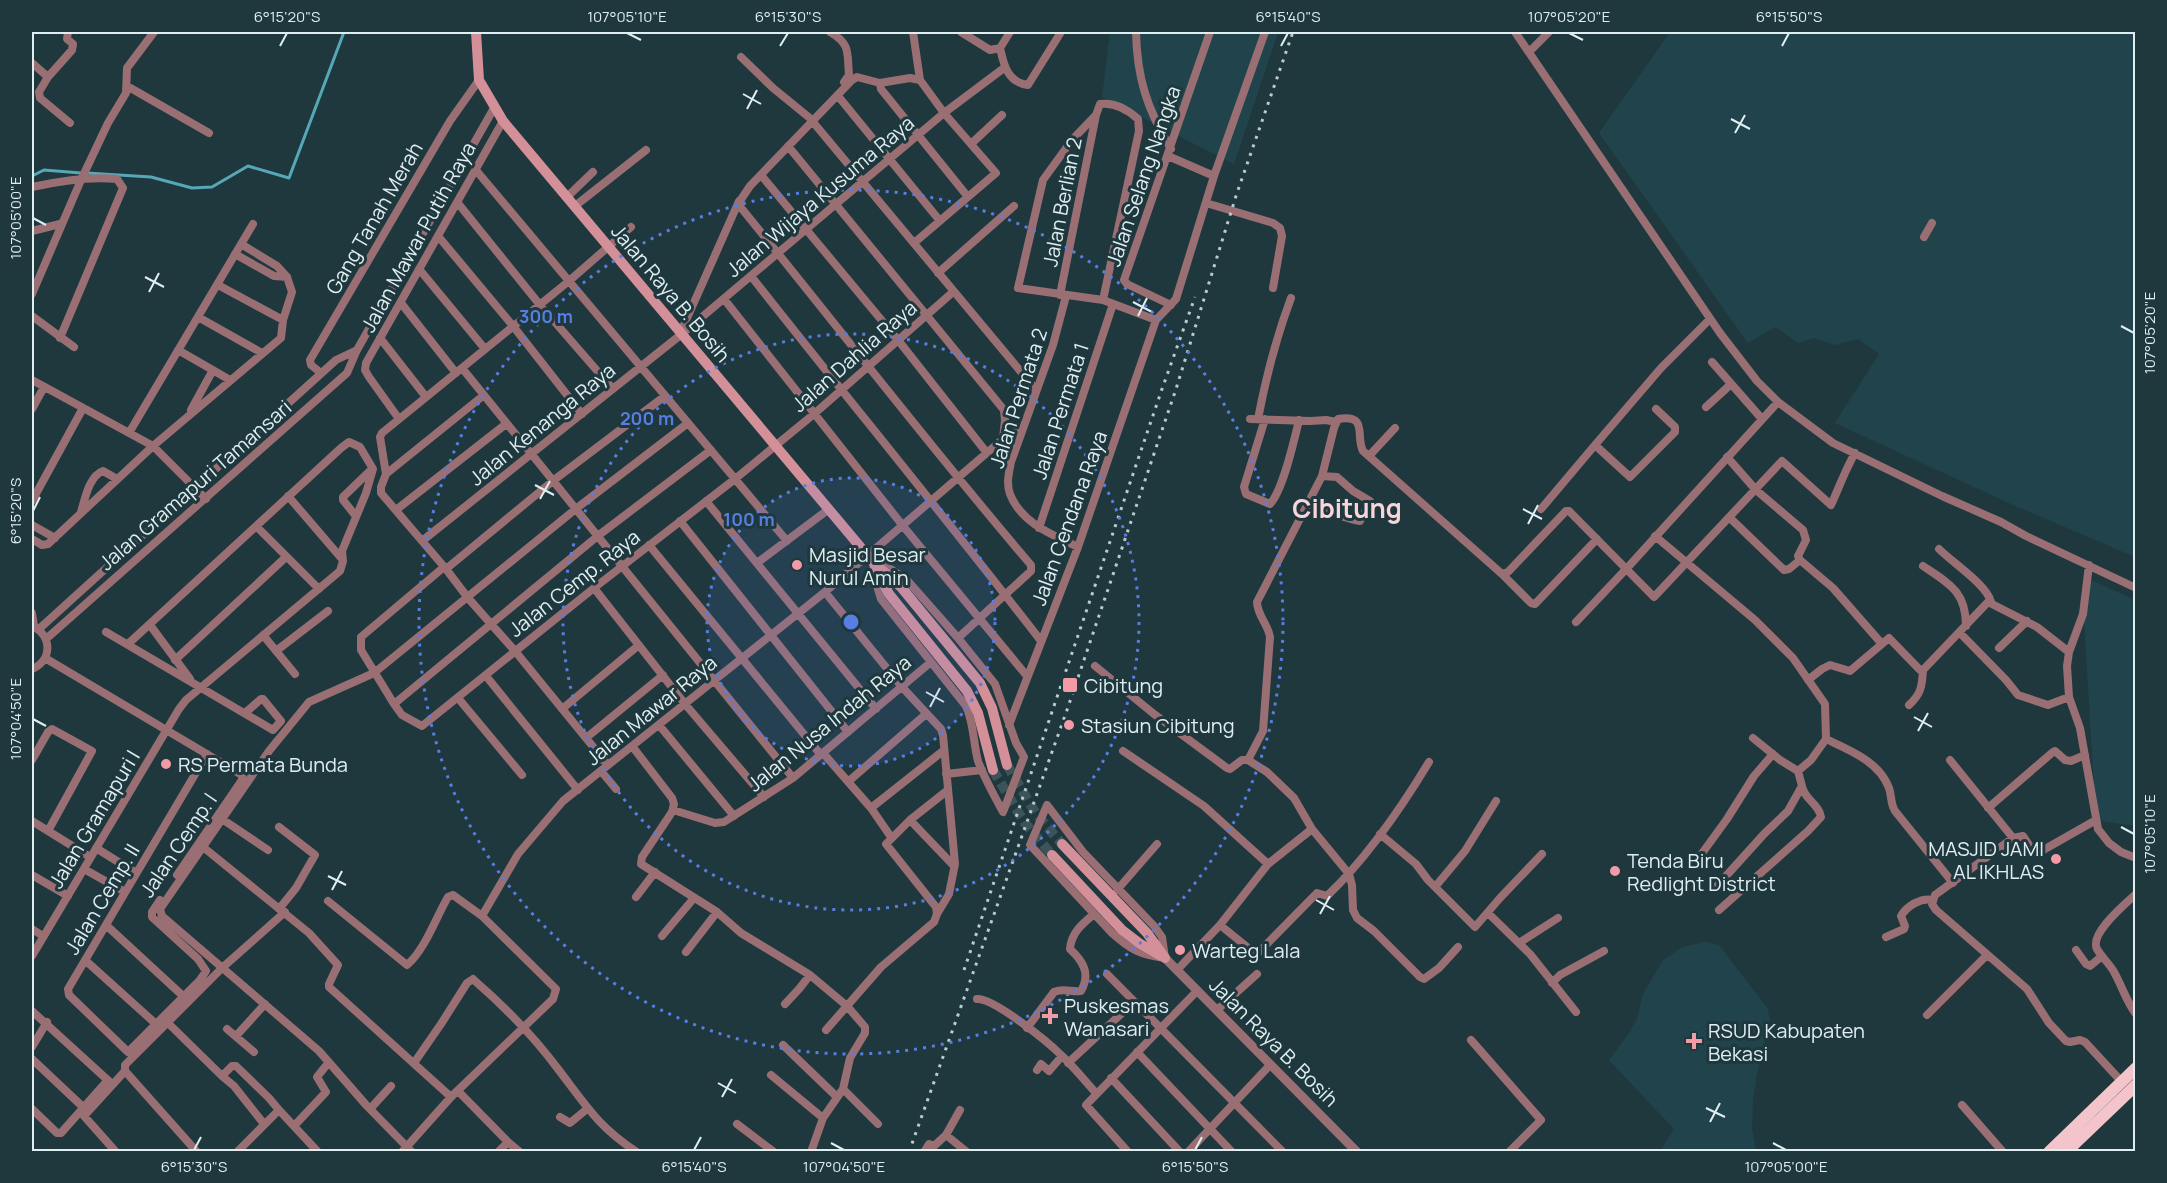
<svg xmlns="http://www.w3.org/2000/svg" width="2167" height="1183" font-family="Manrope,sans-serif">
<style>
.built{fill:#21444c}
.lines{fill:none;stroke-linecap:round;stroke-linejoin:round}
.stream{stroke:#56a8b7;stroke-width:3}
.secondary-tunnel{stroke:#3b5359;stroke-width:10;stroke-dasharray:10 5;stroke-linecap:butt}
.minor{stroke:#9a6f74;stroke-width:8}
.tertiary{stroke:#9a6f74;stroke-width:9}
.secondary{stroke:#d39099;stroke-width:10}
.trunk{stroke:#f3c5cb;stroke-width:12}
.rail{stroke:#bacbce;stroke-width:3;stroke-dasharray:3 6;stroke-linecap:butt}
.ticks{fill:none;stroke:#dfeef1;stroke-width:2}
.ring{fill:none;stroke:#577ee0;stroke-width:3;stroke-dasharray:3 6}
.poi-dot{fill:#f39aa7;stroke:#1e383e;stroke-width:2}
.labels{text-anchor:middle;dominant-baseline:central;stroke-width:6;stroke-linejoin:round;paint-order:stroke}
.street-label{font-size:20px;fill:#dfeef1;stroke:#1e383e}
.poi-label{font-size:20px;fill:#dfeef1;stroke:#1e383e;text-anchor:start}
.district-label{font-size:26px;font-weight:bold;fill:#f9d5d9;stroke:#1e383e}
.centre{fill:#577ee0;stroke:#1e383e;stroke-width:3}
.ring-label{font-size:18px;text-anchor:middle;font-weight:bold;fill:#577ee0;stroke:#1e383e;stroke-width:6;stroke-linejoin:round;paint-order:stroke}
.neatline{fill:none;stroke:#dfeef1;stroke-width:2}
.ticks-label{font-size:15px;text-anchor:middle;fill:#dfeef1}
</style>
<rect width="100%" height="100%" fill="#1e383e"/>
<path class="built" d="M 1110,32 L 1278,32 L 1234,164 L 1102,97 Z
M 1670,32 L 2135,32 L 2135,557 L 2011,504 L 1835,423 L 1879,354 L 1858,339 L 1835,345 L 1814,338 L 1798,343 L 1775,327 L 1748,343 L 1599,133 Z
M 2087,578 L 2135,600 L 2135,826 L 2096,820 L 2083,605 Z
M 1705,942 L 1719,945 L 1768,1009 L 1770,1022 L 1757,1073 L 1753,1101 L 1752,1128 L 1756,1151 L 1660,1151 L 1674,1129 L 1609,1060 L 1629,1033 L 1637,1019 L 1643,994 L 1663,960 L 1683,947 Z"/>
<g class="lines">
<path class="stream" d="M 87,173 L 151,177 L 192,188 L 212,187 L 248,166 L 289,178 L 344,32
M 32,176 L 44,170 L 81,173"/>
<path class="secondary-tunnel" d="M 1007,765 L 1036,814 L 1062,844
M 993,770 L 1024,822 L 1052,855"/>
<path class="minor" d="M 830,32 C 851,44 847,53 849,75 L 844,82
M 913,32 L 920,80
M 961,32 L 990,50 L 1000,48 C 1004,65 1007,82 1028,85 L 1061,32
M 1136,32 C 1137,78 1147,109 1171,149
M 1515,32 L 1720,333 L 1757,381 L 1778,402 L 1833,443 L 1942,496 L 2001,522 L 2026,536 L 2136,588
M 1000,48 L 1010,32
M 1530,51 L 1549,32
M 741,57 L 773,88 L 811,119
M 32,63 L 48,77 L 72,50 L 73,44 L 67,39 L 68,32
M 48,77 L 39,92 L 40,98 L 70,123
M 880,83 L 881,89 L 968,197
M 127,86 L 209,133
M 838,96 L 940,221
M 1095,116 L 1072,140 L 1043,180 L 1018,288 L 1103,300 L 1156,320
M 813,122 L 1036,390
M 972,143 L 1002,115
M 788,146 L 1004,410 L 1005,420 L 1003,439
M 1168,156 L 1214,176
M 475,169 L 787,541
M 761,175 L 898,340 L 987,453
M 32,187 C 59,181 89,176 117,179 L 123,188 L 60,338
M 567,197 L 593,172
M 457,202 L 540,305 L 613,389
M 1206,203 L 1273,223 L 1280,228 L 1282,236 L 1273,288
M 575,206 L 646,150
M 32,231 L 60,224
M 438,236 L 513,326 L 582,414
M 1924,237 L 1932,223
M 914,243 L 996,173 L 944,113 L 920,80 L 910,78 L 880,83 L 857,77 L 852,80 L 750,186 L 738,204 C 836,324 930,447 1031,565 L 1031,571 L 958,638
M 235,254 L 274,276 L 287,277
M 419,269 L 485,349
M 938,273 L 1014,206
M 751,276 C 847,398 946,518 1041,641
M 218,285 L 283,320
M 32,294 L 81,180 L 108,123 L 126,93 L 127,68 L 154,32
M 1060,295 L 1096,115 L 1100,104 C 1115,102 1127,109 1138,119 L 1139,131 L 1103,300
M 1066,296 L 1053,345 L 1011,462 C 1009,472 1006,484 1010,494 C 1021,523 1053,535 1078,547
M 724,299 L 903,526 L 1027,676
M 401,303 L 456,373
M 1171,305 L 1127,284 L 1124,280 L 1210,32
M 32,316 L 74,347
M 198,317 L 262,353
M 680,329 L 684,325 L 739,201
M 380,338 L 426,397
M 178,350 L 230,380
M 1712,362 L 1762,419
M 462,368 L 793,778
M 321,373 L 311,365 L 310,360 L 450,121 L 479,80
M 32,380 L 153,446 L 206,499
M 1706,407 L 1730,385
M 32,409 L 44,387
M 1656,409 L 1675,427 L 1675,432 L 1630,477 L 1595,445 L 1661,368 L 1710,319
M 191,410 L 213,370
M 399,419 L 369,377 L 365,370 L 366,363 L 503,121
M 1250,419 L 1310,421 L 1326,420 L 1336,422
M 1258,419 C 1266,377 1276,338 1291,298
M 1265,419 L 1244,487 L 1246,494 L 1270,504 C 1283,490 1294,441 1299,420
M 129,433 L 253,224
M 1369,456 L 1395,428
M 1727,457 L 1756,490 L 1803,530 L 1806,540 L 1798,556 L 1800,560 L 1833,588 L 1882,644
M 386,474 L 484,395
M 288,496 L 342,559
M 32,501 L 83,408
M 706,501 L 876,709
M 1309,504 C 1327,510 1341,518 1360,521 L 1370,501 L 1353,491 L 1337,477 L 1322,476
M 1541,509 L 1595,445
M 396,510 L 506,424
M 81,512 C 85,499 89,476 103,471 L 117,479
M 355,515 L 343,500 L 343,497 L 371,470
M 1730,518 L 1784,570 L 1789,569 L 1800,560
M 680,521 L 848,732
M 32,525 L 55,538
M 257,527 L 319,589
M 1039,528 L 1113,304
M 1655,536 L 1755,620 L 1793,658 L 1825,704 L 1826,739 C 1849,750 1879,761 1889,788 C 1892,796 1890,803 1895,811 L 1953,883
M 32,539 L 42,545 L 48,544 L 153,446 L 281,338 L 283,320 L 292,292 L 287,277 L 277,266 L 241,244
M 422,541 L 683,333 L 944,113 L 1004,68
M 649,545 L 821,755
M 1939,549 C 1953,563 1987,585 1991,602
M 873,562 L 887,567 L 906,579 L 958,638 L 995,684 L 1016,743 L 1024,757 L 1003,812 C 994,795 984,778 978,761 C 973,742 974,723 966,706 L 881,599 L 875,579 Z
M 757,563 L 829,509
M 2089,565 L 2083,614 L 2069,652 L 2067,666 L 2069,697 L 2080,728 L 2098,829 L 2109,843 L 2121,852 L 2136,858
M 1923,566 C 1950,584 1966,592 1966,626
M 444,567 L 361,637 L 361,650 L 394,704 L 402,715 L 422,726 L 594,588 L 735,479 L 814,414 L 953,292
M 446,569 L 554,480 L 665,396
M 1502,574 L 1531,603 L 1535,604 L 1597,539
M 594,588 L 685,704 L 764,797
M 825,592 L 902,687 L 941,729 L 943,735 L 955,864 L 949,894 L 937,914
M 32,613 L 34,626
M 1576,622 L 1629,566 L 1778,402
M 150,625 L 190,679
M 32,626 C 52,635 53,660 32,669
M 39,629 L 336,360 L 357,350
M 106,632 L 273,730 L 281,721 L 263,699 L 261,699 L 245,713
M 1960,633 L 2006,680 L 2018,695 L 2048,705 L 2069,697
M 263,635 L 295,674
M 46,639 L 347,373 L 357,350 L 494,108
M 1999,648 L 2027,621
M 276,651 L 328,611
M 45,658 L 242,775 L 242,780 L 177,875
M 175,660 L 286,557
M 1095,666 L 1154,714 L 1227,768 L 1230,769 L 1242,760 L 1248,760 L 1267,772 L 1294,798 L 1312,829 L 1349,874 L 1352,885 L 1353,910 L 1357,918 L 1374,931 L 1420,977 L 1424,979 L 1439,968 L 1458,947
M 486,676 L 578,790
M 1808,680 L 1822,669 L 1830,665 L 1850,671 L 1889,638 L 1920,670 L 1923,670
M 458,698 L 522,775
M 394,704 L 599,535 L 711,450
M 1909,705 C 1921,694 1922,687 1923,670 L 1988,602 L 2037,627 L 2069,652
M 562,709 L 639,645
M 659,725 L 734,816
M 1009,725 L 1078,547 L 1156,320 L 1176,299 L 1214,176 L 1265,32
M 586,738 L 663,675
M 1753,738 L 1780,760 L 1798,771
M 632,746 L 672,798 L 674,804 L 672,812 L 642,857 L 641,864 L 717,912 L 741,933 L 810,975 L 847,1006 L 865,1027 L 865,1033 L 850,1058 L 843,1089 L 823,1118 L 811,1152
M 1123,751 L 1204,806 L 1268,864
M 823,753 L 871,808 L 891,837
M 32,760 L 48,732 L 52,729 L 92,751 L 48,831
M 1248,760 L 1263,731 L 1270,637 C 1268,624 1257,615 1257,602 L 1322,476 L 1334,428 L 1338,419 C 1369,414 1355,436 1363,451 L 1502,574 L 1508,572 L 1566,511 L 1569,511 L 1654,597 L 1782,461 L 1831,505 C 1839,488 1845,470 1855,453
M 1950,760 L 2013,838 L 2023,836 L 2033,851 L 2038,853 L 2096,820
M 608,765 L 515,651 L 468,598 L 446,569 L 381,493 L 381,487 L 386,474 L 380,437 L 382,433 L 569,281 L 631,227
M 601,771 L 616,789
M 946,774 L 982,770
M 849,781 L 926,714
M 1047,805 L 1083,852 L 1154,926 L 1162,937 L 1165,958 C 1140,955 1131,950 1112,933 L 1030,845 Z
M 871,808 L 943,751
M 1988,808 L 2053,752 L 2055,751 L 2065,760 L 2071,761 L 2085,755
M 673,810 L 715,823 L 724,822 L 793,778 L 931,662
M 222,819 L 268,850
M 910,820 L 954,866
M 32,821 L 90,857
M 1380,834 L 1416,864 L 1428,880 L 1475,927 L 1500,898 L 1542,854
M 2013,838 L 1935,895 L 1932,904 L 1936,910 L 2027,989 L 2049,1023 L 2066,1041 L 2070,1042 L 2080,1040 L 2085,1042 L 2121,1081
M 203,847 L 309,933 L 338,965 L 329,984 L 329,987 L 451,1097
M 96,848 L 136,873
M 1695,863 L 1727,819 L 1754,776 L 1773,754
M 84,869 L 125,892
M 32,875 L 68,896
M 1717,886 L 1764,834 L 1788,811 L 1802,786 L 1798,771 L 1811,760 L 1826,739
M 1435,887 L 1465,851 L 1496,801
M 1117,890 L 1157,844
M 2136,894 C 2125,904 2089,934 2097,949 C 2102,958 2110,964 2114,972 C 2122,986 2126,1001 2136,1014
M 636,897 L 655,872
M 160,900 L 152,912 L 152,917 L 198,959 L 206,971 L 200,980 L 128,1052 L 69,995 L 68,989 L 207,754
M 328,901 L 407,965 C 425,950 436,917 448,897 L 453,895 L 482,916 L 556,989 L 553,999 L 451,1097 L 402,1152
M 279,909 L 296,888 L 315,855 L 279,827
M 1719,910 L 1808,831 L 1821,817 C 1819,804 1804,799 1802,786
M 1488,913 L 1530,954 L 1576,1012
M 482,916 L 518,854 L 563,801 L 825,592 L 1003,439 L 1022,428
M 106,925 L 183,996
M 1220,925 L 1252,951 L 1258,953 L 1317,893 L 1327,896 C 1367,858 1400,810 1429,762
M 32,929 L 43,936
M 662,936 L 694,898
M 1886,937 L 1904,929 L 1905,926 L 1901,916 C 1907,906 1921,897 1933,900
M 1519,943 L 1558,918
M 2076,950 L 2086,964 L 2090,966 L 2102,956
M 686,952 L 717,912
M 32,956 L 179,709 L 186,700 L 340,571 L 343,561 L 342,551 L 366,493 L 373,469 L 360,447 L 349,442 L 341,448 L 128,644
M 85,960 L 156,1024
M 1177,970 L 1220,925 L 1268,864 L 1312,829
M 1107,974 L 1283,1152
M 1552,983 L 1560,975 L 1604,951
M 977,999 C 994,998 1048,1042 1061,1055 C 1074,1067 1085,1081 1096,1093
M 785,1004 L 799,989 L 810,975
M 1217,1010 L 1257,974
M 32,1011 L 112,1084
M 1927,1015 L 1987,955
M 168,1023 L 222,1076 L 232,1066 L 236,1066 L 269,1098 L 279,1110
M 1027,1028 L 1054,992 C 1063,988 1071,992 1081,991 C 1091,974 1083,961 1070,949 C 1071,933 1082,924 1094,914
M 227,1029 L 254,1052
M 826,1030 L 881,967 L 934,922 L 937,914 L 936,907 L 886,844 L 910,820 L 948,790
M 236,1036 L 265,1004
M 1471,1040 L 1541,1120 L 1509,1152
M 783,1045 L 837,1097
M 32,1047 L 47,1022
M 1137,1052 L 1232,1152
M 32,1059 L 84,1108
M 414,1063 L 441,1024 L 467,983 L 473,979 L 475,981 C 505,1007 534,1037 558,1069 C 585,1104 598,1127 637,1152
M 1068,1063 L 1134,1002
M 1037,1070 L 1041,1064 L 1049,1071 L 1062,1056
M 771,1075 L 823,1118
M 222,1076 L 234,1086 L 264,1124
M 1111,1078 L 1180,1152
M 843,1089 L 878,1124
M 458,1091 L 508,1142 L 498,1152
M 1962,1105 L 2003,1152
M 32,1109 L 57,1133 L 61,1133 L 108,1080
M 370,1109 L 391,1086
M 960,1110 L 946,1135 L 967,1152
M 560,1117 L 570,1123 L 587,1109
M 737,1124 L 774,1152
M 294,1126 L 326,1092 L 317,1077 L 329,1062
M 508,1142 L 520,1152
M 116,1152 L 84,1116 L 125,1071
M 197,1152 L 125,1071 L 125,1065 L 222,968 L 285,912
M 237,1152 L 279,1110 L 318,1152
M 412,1152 L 367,1106 L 319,1051 L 162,916 L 160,909 L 269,751 L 309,702 L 374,673 L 577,508 L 688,423
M 924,1152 L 929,1144 L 934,1146 L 946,1135
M 1128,1152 L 1086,1105 L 1197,991
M 1188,1152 L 1270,1065"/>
<path class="tertiary" d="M 1165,958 L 1357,1152"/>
<path class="secondary" d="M 476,32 L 479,80 L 503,121 L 873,562 L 901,587 L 980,683 L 992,708 L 1007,765
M 875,566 L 889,594 L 967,691 L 978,713 L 993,770
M 1062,844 L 1147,933 L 1165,958
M 1052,855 L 1122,930 L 1139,943 L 1161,956"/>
<path class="trunk" d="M 2049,1152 L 2136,1068
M 2066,1152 L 2136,1085"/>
<path class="rail" d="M 964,970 L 1162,389 L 1195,297
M 909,1152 L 1067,710 L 1176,389 L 1236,196 L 1293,32"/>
</g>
<path class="ticks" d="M 627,33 L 641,40M 1569,33 L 1583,40M 280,46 L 287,33M 780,46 L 788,33M 1281,46 L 1288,33M 1782,46 L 1789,33M 743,94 L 761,104M 747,109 L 757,90M 1731,119 L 1750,129M 1735,133 L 1745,115M 33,218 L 46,225M 145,277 L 164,287M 149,292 L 159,273M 1133,302 L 1152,312M 1138,316 L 1147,298M 2121,326 L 2134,333M 535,485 L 554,495M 540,499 L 550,481M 1523,509 L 1542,519M 33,511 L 40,497M 1528,524 L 1538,505M 926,692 L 944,702M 930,707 L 940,688M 1914,717 L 1932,727M 33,719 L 46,726M 1918,731 L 1928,713M 2121,827 L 2134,834M 328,876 L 346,885M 332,890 L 342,871M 1316,900 L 1334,910M 1320,914 L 1330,896M 718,1083 L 736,1093M 722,1097 L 732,1079M 1706,1108 L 1725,1117M 1710,1122 L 1720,1103M 831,1143 L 844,1150M 1773,1143 L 1786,1150M 194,1150 L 201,1137M 694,1150 L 701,1137M 1195,1150 L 1202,1137"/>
<circle cx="851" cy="622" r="144" fill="#577ee0" fill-opacity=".12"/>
<g class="ring">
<circle cx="851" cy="622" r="144"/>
<circle cx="851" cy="622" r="288"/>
<circle cx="851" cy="622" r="432"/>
</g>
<g class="poi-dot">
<circle cx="797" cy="565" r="6"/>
<rect x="1062" y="677" width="16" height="16" rx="3"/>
<circle cx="1069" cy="725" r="6"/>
<circle cx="166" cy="764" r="6"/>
<circle cx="2056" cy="859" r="6"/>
<circle cx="1615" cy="871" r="6"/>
<circle cx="1180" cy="950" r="6"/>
<path d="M1047 1007h6v6h6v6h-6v6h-6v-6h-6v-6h6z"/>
<path d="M1691 1032h6v6h6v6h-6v6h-6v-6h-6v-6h6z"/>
</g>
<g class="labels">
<g class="street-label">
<text transform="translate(1143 176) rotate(-71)">Jalan Selang Nangka</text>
<text transform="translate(820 196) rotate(-40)">Jalan Wijaya Kusuma Raya</text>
<text transform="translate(1062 202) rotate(-79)">Jalan Berlian 2</text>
<text transform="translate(374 218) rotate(-60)">Gang Tanah Merah</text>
<text transform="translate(418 237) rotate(-61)">Jalan Mawar Putih Raya</text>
<text transform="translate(671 293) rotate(50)">Jalan Raya B. Bosih</text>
<text transform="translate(854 356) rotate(-41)">Jalan Dahlia Raya</text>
<text transform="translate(1018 398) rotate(-72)">Jalan Permata 2</text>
<text transform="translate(1060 411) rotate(-72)">Jalan Permata 1</text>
<text transform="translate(542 424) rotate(-39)">Jalan Kenanga Raya</text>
<text transform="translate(195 485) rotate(-41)">Jalan Gramapuri Tamansari</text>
<text transform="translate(1069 518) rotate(-70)">Jalan Cendana Raya</text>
<text transform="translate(574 583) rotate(-38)">Jalan Cemp. Raya</text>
<text transform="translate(651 710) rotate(-39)">Jalan Mawar Raya</text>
<text transform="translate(829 723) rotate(-39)">Jalan Nusa Indah Raya</text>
<text transform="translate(94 819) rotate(-59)">Jalan Gramapuri I</text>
<text transform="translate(178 845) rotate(-56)">Jalan Cemp. I</text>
<text transform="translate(102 899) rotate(-59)">Jalan Cemp. II</text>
<text transform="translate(1274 1042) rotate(45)">Jalan Raya B. Bosih</text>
</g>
<g class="poi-label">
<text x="809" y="554">Masjid Besar<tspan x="809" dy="23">Nurul Amin</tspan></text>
<text x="1084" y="685">Cibitung</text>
<text x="1081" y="725">Stasiun Cibitung</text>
<text x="178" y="764">RS Permata Bunda</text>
<text x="2044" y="848" text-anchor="end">MASJID JAMI<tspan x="2044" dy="23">AL IKHLAS</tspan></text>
<text x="1627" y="860">Tenda Biru<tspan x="1627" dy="23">Redlight District</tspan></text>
<text x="1192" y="950">Warteg Lala</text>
<text x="1064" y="1005">Puskesmas<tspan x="1064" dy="23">Wanasari</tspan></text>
<text x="1708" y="1030">RSUD Kabupaten<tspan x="1708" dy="23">Bekasi</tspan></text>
</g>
<g class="district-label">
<text x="1347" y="508">Cibitung</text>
</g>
</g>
<circle cx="851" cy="622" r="9" class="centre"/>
<g class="ring-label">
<text x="546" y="323">300 m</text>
<text x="647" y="425">200 m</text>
<text x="749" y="526">100 m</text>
</g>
<rect width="2167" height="1183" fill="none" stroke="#1e383e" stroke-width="66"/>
<rect x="33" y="33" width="2101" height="1117" class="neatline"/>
<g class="ticks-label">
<text x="287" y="22">6°15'20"S</text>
<text x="627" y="22">107°05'10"E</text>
<text x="788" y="22">6°15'30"S</text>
<text x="1288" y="22">6°15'40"S</text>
<text x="1569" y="22">107°05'20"E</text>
<text x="1789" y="22">6°15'50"S</text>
<text transform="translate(16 218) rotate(-90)" y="5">107°05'00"E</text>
<text transform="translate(2150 333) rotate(-90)" y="5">107°05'20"E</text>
<text transform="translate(16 511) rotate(-90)" y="5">6°15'20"S</text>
<text transform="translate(16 719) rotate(-90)" y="5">107°04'50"E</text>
<text transform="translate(2150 834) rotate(-90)" y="5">107°05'10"E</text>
<text x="194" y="1172">6°15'30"S</text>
<text x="694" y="1172">6°15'40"S</text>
<text x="844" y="1172">107°04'50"E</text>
<text x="1195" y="1172">6°15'50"S</text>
<text x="1786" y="1172">107°05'00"E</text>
</g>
</svg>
